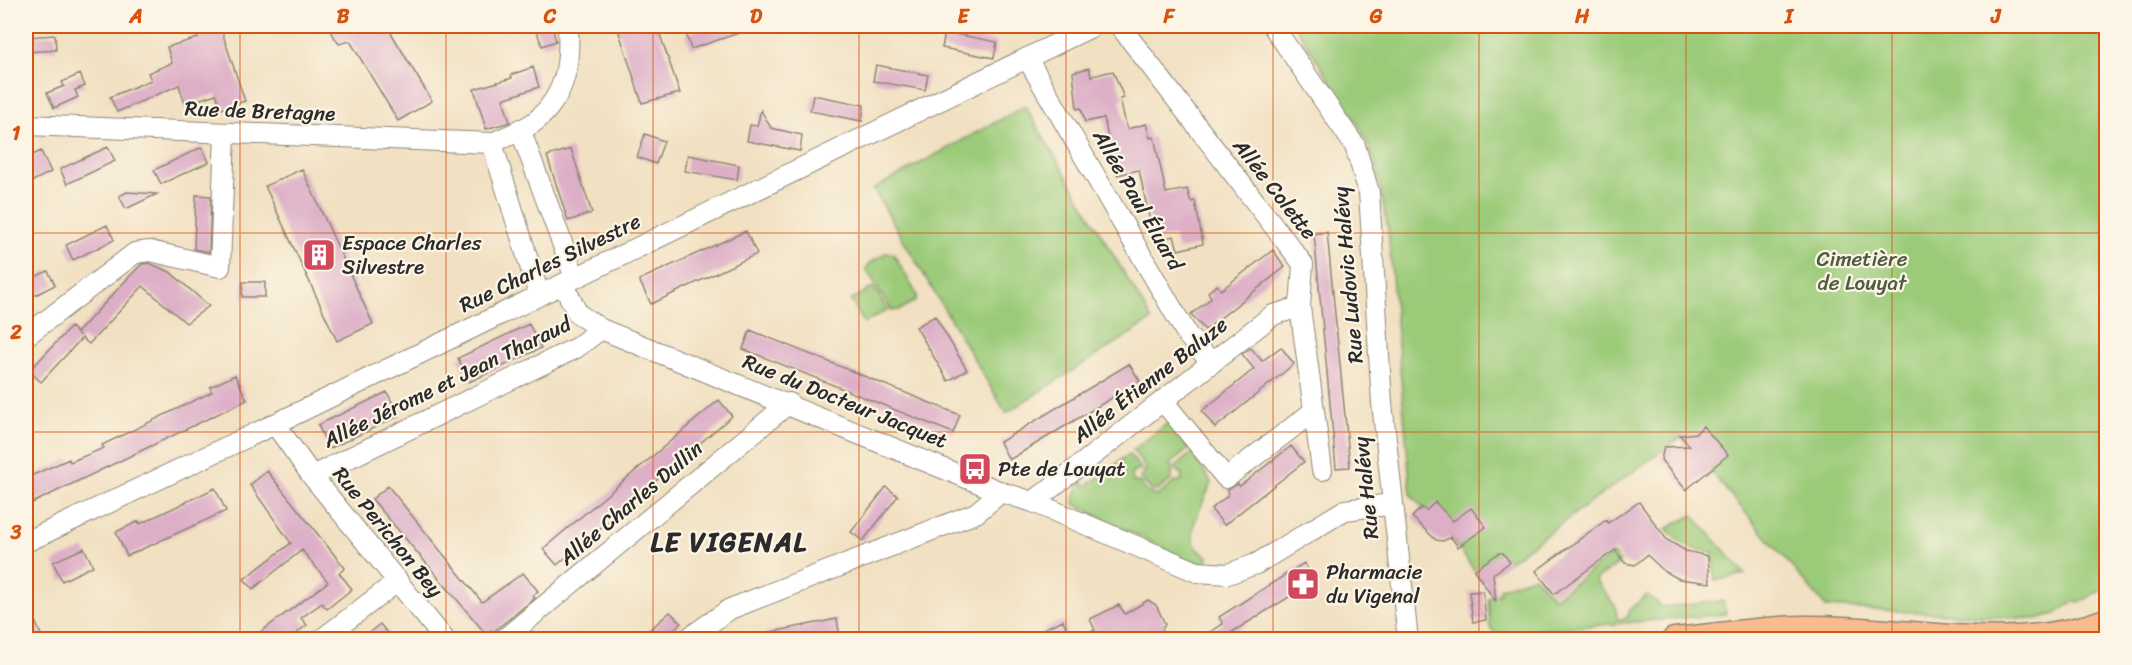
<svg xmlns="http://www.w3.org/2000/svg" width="2132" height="665" font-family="Sriracha,sans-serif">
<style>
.green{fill:#9bcb79;stroke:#637b52;stroke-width:1.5}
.building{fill:#ddafc7}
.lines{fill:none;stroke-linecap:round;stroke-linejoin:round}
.minor-casing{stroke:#8e8676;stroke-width:22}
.major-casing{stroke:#8e8676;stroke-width:27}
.minor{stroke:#fff;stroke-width:20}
.major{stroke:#fbbb8d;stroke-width:24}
.grid{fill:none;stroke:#d5540f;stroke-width:1.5;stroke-opacity:0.55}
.labels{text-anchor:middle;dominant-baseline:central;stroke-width:4.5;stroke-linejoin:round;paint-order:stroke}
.street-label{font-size:21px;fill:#2b2b2b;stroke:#fcf5e5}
.poi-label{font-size:21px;fill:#2b2b2b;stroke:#fcf5e5;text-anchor:start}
.park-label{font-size:21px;fill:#4d5b42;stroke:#fcf5e5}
.district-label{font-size:27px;font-weight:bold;letter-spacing:1.5px;fill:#2b2b2b;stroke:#fcf5e5}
.neatline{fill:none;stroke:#d5540f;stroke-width:2}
.grid-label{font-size:20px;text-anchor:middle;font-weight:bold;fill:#d5540f}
</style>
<rect width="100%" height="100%" fill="#fcf5e5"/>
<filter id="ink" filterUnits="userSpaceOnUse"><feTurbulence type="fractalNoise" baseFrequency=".0167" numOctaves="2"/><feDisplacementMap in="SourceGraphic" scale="12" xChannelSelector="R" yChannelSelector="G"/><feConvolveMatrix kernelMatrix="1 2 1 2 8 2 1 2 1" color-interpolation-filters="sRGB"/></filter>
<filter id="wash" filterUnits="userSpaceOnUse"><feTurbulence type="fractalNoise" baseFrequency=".008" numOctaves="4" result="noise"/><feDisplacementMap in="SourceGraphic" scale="24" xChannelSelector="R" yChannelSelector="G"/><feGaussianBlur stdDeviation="1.35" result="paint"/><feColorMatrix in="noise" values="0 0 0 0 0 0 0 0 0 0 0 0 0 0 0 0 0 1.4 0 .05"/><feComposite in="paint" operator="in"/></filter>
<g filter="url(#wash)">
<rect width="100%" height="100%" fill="#f1e0c1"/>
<path class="green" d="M 1295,26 L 2106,26 L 2106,588 L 2078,603 L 2074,601 L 2055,614 L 2036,619 L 1826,607 L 1681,437 L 1482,581 L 1451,538 L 1411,495 L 1388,230 L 1375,162 L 1360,128 Z
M 1025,106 L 1152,320 L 1006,413 L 873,189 Z
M 886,253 L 893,253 L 917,295 L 916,300 L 900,310 L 891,310 L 866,269 L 870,263 Z
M 874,287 L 887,310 L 864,323 L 851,300 Z
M 1168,423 L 1189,449 L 1170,464 L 1173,470 L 1171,480 L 1157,491 L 1151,490 L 1140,478 L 1146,469 L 1133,450 Z
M 1192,453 L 1211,482 C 1206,503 1174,541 1208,556 L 1206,565 L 1185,559 L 1074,504 L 1074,499 L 1081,480 L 1086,486 L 1129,454 L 1141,469 L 1132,473 L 1133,482 L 1139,482 L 1147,492 L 1157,496 L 1175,482 L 1181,481 L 1182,474 L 1177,471 L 1176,466 Z
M 1693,515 L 1745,574 L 1715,581 L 1713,552 C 1690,550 1681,545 1666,529 Z
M 1613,554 L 1620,562 L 1595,580 L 1616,607 L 1617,619 L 1627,618 L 1629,610 L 1647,595 L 1663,607 L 1723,601 L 1726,614 L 1496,634 L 1490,628 L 1488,598 L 1499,594 L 1500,588 L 1535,576 L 1554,598 Z"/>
<g id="blocks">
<path class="building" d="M 194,26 L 220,26 L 245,101 L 221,109 L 216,94 L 185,104 L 179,85 L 117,112 L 110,97 L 151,80 L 148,73 L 172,63 L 167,47 L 198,38 Z
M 327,26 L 387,26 L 432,101 L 398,121 L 350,41 L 339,44 Z
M 535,26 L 552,26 L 556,41 L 542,46 Z
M 617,26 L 657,26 L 680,93 L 642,103 Z
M 710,26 L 754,26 L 754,28 L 691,49 L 686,34 Z
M 945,32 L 997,42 L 994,58 L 942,48 Z
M 55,35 L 56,50 L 26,52 L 26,37 Z
M 876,65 L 928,75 L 925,90 L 873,81 Z
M 533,67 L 539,87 L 503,99 L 510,122 L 486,129 L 474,89 L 512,78 L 511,75 Z
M 1089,68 L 1091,76 L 1113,71 L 1124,98 L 1120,99 L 1127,129 L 1146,124 L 1150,138 L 1154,137 L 1166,193 L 1187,189 L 1191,202 L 1195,201 L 1203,244 L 1178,250 L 1174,236 L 1159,239 L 1155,225 L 1151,226 L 1139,170 L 1117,175 L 1107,148 L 1110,148 L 1104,118 L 1085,122 L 1081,108 L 1077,109 L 1073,72 Z
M 80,74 L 85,86 L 75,90 L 78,97 L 54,108 L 47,93 L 64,86 L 62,82 Z
M 813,95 L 864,105 L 862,121 L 810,111 Z
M 761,110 L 771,128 L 802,135 L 800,151 L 747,141 L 750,125 L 757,126 Z
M 645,134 L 664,141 L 656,164 L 637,157 Z
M 108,147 L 115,161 L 67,184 L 60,169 Z
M 202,147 L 209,162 L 161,184 L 154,170 Z
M 571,149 L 592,213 L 568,221 L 547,156 Z
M 41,151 L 51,172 L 29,183 L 26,175 L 26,158 Z
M 688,155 L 739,165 L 737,180 L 685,171 Z
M 302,169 L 373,324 L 337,341 L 265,186 Z
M 127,192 L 157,194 L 126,209 L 119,196 Z
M 196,195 L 211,196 L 209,252 L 194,249 Z
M 107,225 L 114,240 L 73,260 L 66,245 Z
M 746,231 L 757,254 L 651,304 L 639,280 Z
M 1327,232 L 1350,467 L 1336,468 L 1314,234 Z
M 1273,250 L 1285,267 L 1205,330 L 1191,314 L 1209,300 L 1211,297 L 1208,292 L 1217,285 L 1221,290 Z
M 149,263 L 170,272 L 209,306 L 186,323 L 143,286 L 89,344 L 82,338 L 41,382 L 29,371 L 71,327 L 80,336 L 77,333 L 128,278 L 142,264 Z
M 48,271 L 55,285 L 26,300 L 26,281 Z
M 243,282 L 265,282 L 265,297 L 242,297 Z
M 935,316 L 967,370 L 948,381 L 916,327 Z
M 529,324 L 541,348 L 469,382 L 458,358 Z
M 750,330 L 960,415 L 953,433 L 743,349 Z
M 1281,347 L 1294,364 L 1215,428 L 1202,411 L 1254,369 L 1242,354 L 1251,348 L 1262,361 Z
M 1129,364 L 1140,381 L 1009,460 L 1000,442 Z
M 235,375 L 247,400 L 26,506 L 26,478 L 69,459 L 70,462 L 104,448 L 102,445 L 212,392 L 210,387 Z
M 387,392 L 399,416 L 329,449 L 318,425 Z
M 719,400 L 732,416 L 557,565 L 543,549 Z
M 1703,426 L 1728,455 L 1686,490 L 1661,460 L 1664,447 L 1690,446 L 1680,435 L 1696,433 Z
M 1291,446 L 1304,462 L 1224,525 L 1211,509 L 1227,496 L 1229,493 L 1227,490 L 1238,484 L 1240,486 Z
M 267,471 L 345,568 L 339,573 L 352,589 L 327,609 L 322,603 L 301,618 L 307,625 L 289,639 L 251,639 L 328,582 L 302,550 L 253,589 L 244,579 L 291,543 L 250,485 Z
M 388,486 L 482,602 L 523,573 L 538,591 L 533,596 L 535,598 L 493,632 L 491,630 L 486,634 L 372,499 Z
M 886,487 L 898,496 L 863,541 L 851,532 Z
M 215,488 L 226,511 L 127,556 L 116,532 L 139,521 L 140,524 Z
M 1435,502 L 1453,521 L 1471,508 L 1486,527 L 1458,547 L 1451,537 L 1443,541 L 1436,540 L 1412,517 L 1422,507 L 1426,511 Z
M 1639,502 L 1667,540 L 1686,551 L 1708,556 L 1710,583 L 1679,579 L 1664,571 L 1647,555 L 1635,565 L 1625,563 L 1615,550 L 1554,594 L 1536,571 L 1606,520 L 1608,523 Z
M 84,548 L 93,566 L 62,581 L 53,562 Z
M 1499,553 L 1503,553 L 1510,562 L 1493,574 L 1496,602 L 1474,570 Z
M 1304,563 L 1315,581 L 1221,639 L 1199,639 L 1223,624 L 1219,617 Z
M 1483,591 L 1486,620 L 1473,622 L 1469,592 Z
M 1148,600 L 1156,605 L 1165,624 L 1162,630 L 1164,634 L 1147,639 L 1075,639 L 1095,630 L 1090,619 L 1119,605 L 1125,614 Z
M 26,601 L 43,639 L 26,639 Z
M 670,612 L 681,623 L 662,639 L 639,639 Z
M 837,619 L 840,638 L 766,639 L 766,633 Z
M 1063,620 L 1068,632 L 1048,639 L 1043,629 Z
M 380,624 L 392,639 L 361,639 Z"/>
</g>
</g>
<g filter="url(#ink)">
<use href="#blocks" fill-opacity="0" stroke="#8e8676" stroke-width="1.5"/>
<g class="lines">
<defs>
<path id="minor" d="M 1120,26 L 1303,264 L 1300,307 L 1322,470
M 1273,26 L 1355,146 L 1369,192 L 1382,403 L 1408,640
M 1027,58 L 1188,336 L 1212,363
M 26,125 L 492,143 C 506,136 526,130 538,119 C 567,93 570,62 568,26
M 520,129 L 575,278
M 492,143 L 539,295
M 563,284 L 578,314 L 601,329 L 1001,492 L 1033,502 L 1197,572 L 1228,574 L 1256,564 L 1345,510 L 1391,504
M 26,336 L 135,253 L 150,251 L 220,267 L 225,133
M 1163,401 L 1226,478 L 1314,411
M 275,424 L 312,476 L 445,640
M 312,476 L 576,348 L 601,329
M 1033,502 L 1273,315 L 1300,307
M 26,542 L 275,424 L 1093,26
M 321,640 L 398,581
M 503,640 L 789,403
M 686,640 L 730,609 L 976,513 L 1001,492"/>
<path id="major" d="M 1674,640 C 1716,636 1759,629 1802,628 C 1902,626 2010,657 2106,621"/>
</defs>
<use href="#minor" class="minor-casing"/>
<use href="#major" class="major-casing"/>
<use href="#minor" class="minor"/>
<use href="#major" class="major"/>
</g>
</g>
<path class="grid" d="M 240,26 L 240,640M 446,26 L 446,640M 653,26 L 653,640M 859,26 L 859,640M 1066,26 L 1066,640M 1273,26 L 1273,640M 1479,26 L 1479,640M 1686,26 L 1686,640M 1892,26 L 1892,640M 26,233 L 2106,233M 26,432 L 2106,432"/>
<defs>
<symbol id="building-square" viewBox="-11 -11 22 22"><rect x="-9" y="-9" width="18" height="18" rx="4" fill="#d1495b" stroke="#fcf5e5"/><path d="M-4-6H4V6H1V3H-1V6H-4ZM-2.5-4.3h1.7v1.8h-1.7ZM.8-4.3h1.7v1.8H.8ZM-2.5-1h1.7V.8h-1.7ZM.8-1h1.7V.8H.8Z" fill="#fff"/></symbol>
<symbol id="bus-square" viewBox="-11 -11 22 22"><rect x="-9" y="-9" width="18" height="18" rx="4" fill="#d1495b" stroke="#fcf5e5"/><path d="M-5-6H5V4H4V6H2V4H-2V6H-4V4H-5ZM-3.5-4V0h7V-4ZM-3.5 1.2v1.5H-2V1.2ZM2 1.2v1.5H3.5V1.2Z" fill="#fff"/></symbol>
<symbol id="pharmacy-square" viewBox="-11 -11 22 22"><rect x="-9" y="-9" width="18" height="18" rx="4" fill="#d1495b" stroke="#fcf5e5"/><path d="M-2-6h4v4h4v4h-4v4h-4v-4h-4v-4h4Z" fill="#fff"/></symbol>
</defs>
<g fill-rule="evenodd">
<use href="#building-square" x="300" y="236" width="38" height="38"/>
<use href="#bus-square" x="956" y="450" width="38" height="38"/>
<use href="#pharmacy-square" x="1284" y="565" width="38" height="38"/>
</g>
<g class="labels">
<g class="street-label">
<text transform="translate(260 111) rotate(2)">Rue de Bretagne</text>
<text transform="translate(1275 189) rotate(52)">Allée Colette</text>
<text transform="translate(1138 200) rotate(60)">Allée Paul Éluard</text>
<text transform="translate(550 263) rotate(-26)">Rue Charles Silvestre</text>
<text transform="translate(1348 275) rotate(-95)">Rue Ludovic Halévy</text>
<text transform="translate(1150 380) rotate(-38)">Allée Étienne Baluze</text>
<text transform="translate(447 382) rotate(-26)">Allée Jérome et Jean Tharaud</text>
<text transform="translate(845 401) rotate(22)">Rue du Docteur Jacquet</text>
<text transform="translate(1366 488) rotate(-96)">Rue Halévy</text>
<text transform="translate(631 503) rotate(-40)">Allée Charles Dullin</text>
<text transform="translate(388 532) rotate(51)">Rue Perichon Bey</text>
</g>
<g class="poi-label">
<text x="342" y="243">Espace Charles<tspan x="342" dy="24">Silvestre</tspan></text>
<text x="998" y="469">Pte de Louyat</text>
<text x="1326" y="572">Pharmacie<tspan x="1326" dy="24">du Vigenal</tspan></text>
</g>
<g class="park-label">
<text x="1862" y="259">Cimetière<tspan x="1862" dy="24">de Louyat</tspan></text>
</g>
<g class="district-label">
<text x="729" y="542">LE VIGENAL</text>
</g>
</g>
<rect width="2132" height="665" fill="none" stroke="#fcf5e5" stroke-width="66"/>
<rect x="33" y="33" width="2066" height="599" class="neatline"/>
<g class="grid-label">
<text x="136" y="23">A</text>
<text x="343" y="23">B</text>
<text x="550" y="23">C</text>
<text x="756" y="23">D</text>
<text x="963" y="23">E</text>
<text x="1169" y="23">F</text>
<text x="1376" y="23">G</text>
<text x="1582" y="23">H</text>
<text x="1789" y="23">I</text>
<text x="1996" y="23">J</text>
<text x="16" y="140">1</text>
<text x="16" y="339">2</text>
<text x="16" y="539">3</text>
</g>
</svg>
